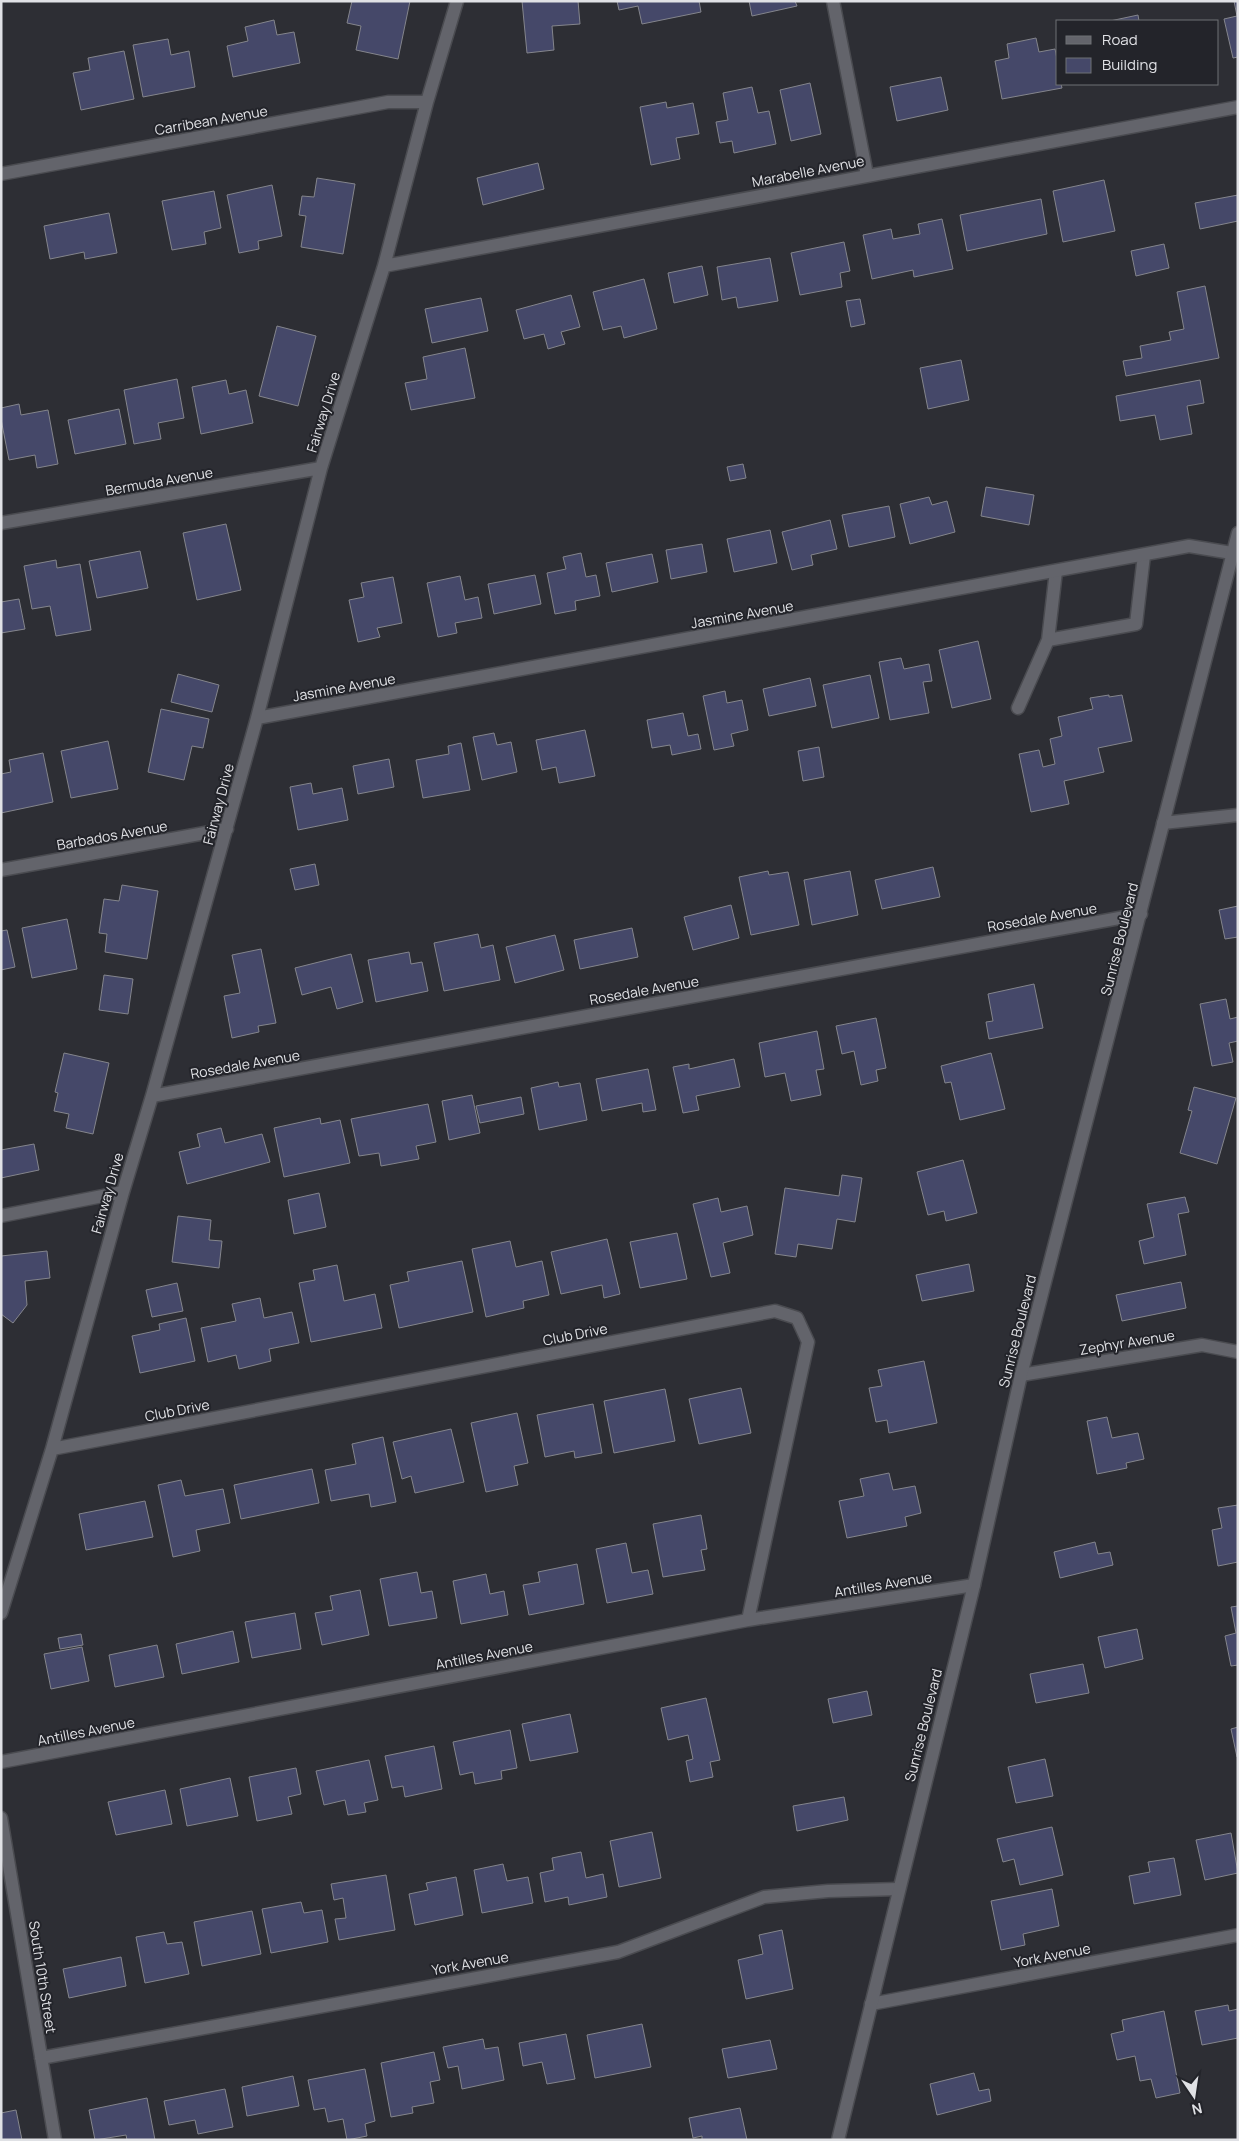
<svg xmlns="http://www.w3.org/2000/svg" width="1239" height="2141" font-family="Manrope,sans-serif">
<style>
.building{fill:#454869;stroke:#84858c}
.lines{fill:none;stroke-linecap:round;stroke-linejoin:round}
.service-casing{stroke:#4a4b50;stroke-width:15}
.minor-casing{stroke:#4a4b50;stroke-width:15}
.tertiary-casing{stroke:#4a4b50;stroke-width:15}
.service{stroke:#63646b;stroke-width:12}
.minor{stroke:#63646b;stroke-width:12}
.tertiary{stroke:#63646b;stroke-width:12}
.labels{text-anchor:middle;dominant-baseline:central;stroke-width:4;stroke-linejoin:round;paint-order:stroke}
.street-label{font-size:14px;fill:#e0e1e5;stroke:#23242a}
</style>
<rect width="100%" height="100%" fill="#2d2e34"/>
<path class="building" d="M 352,1 L 410,1 L 398,59 L 356,50 L 361,26 L 347,23 Z
M 522,1 L 578,1 L 580,24 L 552,26 L 554,50 L 527,53 Z
M 617,1 L 699,1 L 701,12 L 642,24 L 638,6 L 619,10 Z
M 749,1 L 795,1 L 797,6 L 752,16 Z
M 1234,1 L 1238,1 L 1238,57 L 1233,58 L 1224,19 L 1237,16 Z
M 1138,15 L 1139,21 L 1110,21 Z
M 274,20 L 277,35 L 294,32 L 300,63 L 233,77 L 227,46 L 248,41 L 245,27 Z
M 1036,38 L 1039,52 L 1055,49 L 1058,64 L 1058,84 L 1061,84 L 1062,88 L 1002,99 L 995,61 L 1009,58 L 1007,44 Z
M 168,39 L 171,55 L 189,51 L 195,87 L 143,97 L 133,45 Z
M 124,51 L 134,99 L 81,110 L 73,73 L 90,70 L 88,58 Z
M 941,77 L 948,110 L 897,121 L 890,87 Z
M 810,83 L 821,134 L 791,141 L 780,90 Z
M 752,87 L 758,113 L 769,111 L 776,144 L 734,153 L 732,141 L 720,143 L 716,122 L 728,120 L 723,93 Z
M 666,102 L 667,108 L 693,103 L 699,134 L 676,138 L 680,159 L 651,165 L 640,107 Z
M 538,163 L 544,189 L 483,205 L 477,178 Z
M 317,178 L 355,184 L 343,254 L 301,247 L 306,216 L 299,215 L 302,196 L 314,197 Z
M 1104,180 L 1115,231 L 1063,242 L 1053,191 Z
M 272,185 L 282,236 L 258,241 L 259,249 L 239,253 L 227,195 Z
M 214,191 L 221,228 L 204,232 L 206,244 L 172,250 L 162,201 Z
M 1238,195 L 1238,221 L 1200,229 L 1195,203 Z
M 1041,199 L 1047,234 L 967,251 L 960,215 Z
M 109,213 L 117,253 L 85,259 L 84,252 L 50,259 L 44,226 Z
M 942,219 L 953,269 L 914,277 L 913,270 L 872,279 L 863,235 L 891,229 L 893,239 L 920,234 L 918,224 Z
M 844,242 L 850,271 L 840,273 L 842,287 L 800,295 L 791,253 Z
M 1164,244 L 1169,268 L 1136,276 L 1131,251 Z
M 770,258 L 778,301 L 738,308 L 736,297 L 722,300 L 717,267 Z
M 702,266 L 708,295 L 674,303 L 668,273 Z
M 644,279 L 657,329 L 624,338 L 621,326 L 603,330 L 593,292 Z
M 1205,286 L 1219,358 L 1126,376 L 1123,361 L 1142,358 L 1140,346 L 1171,340 L 1169,332 L 1184,329 L 1177,292 Z
M 571,295 L 580,327 L 561,332 L 565,344 L 548,349 L 544,334 L 524,339 L 516,310 Z
M 481,298 L 488,331 L 432,343 L 425,309 Z
M 860,299 L 865,324 L 851,327 L 846,301 Z
M 277,326 L 316,336 L 298,406 L 259,396 Z
M 465,348 L 475,398 L 411,410 L 405,383 L 427,379 L 423,357 Z
M 961,360 L 969,400 L 928,409 L 920,368 Z
M 177,379 L 184,418 L 158,423 L 161,439 L 134,444 L 124,390 Z
M 226,380 L 229,394 L 246,390 L 253,423 L 201,434 L 192,387 Z
M 1200,380 L 1204,403 L 1187,406 L 1192,434 L 1160,440 L 1155,415 L 1120,421 L 1116,396 Z
M 19,404 L 21,415 L 48,410 L 58,464 L 37,468 L 35,455 L 9,460 L 1,419 L 1,408 Z
M 119,409 L 126,444 L 75,454 L 68,420 Z
M 743,464 L 746,478 L 730,481 L 727,467 Z
M 986,487 L 1034,495 L 1029,525 L 981,516 Z
M 929,497 L 932,505 L 947,501 L 955,532 L 910,544 L 900,504 Z
M 889,506 L 895,537 L 849,547 L 842,515 Z
M 830,520 L 837,549 L 811,555 L 813,565 L 792,570 L 782,532 Z
M 226,524 L 241,590 L 197,600 L 183,533 Z
M 770,530 L 777,563 L 734,572 L 727,539 Z
M 702,544 L 707,572 L 671,579 L 666,550 Z
M 140,551 L 148,588 L 97,598 L 89,561 Z
M 581,553 L 586,577 L 596,575 L 600,596 L 575,601 L 576,610 L 555,614 L 547,573 L 566,569 L 563,557 Z
M 652,554 L 658,582 L 612,592 L 606,563 Z
M 56,560 L 57,568 L 80,564 L 91,630 L 56,636 L 50,606 L 32,609 L 24,566 Z
M 535,575 L 541,604 L 494,614 L 488,584 Z
M 460,576 L 465,600 L 478,597 L 482,618 L 455,623 L 457,633 L 438,637 L 427,583 Z
M 393,577 L 402,623 L 377,628 L 380,637 L 358,642 L 349,600 L 364,597 L 361,583 Z
M 19,599 L 25,629 L 1,633 L 1,602 Z
M 978,641 L 991,699 L 952,708 L 939,650 Z
M 901,658 L 904,669 L 929,664 L 932,681 L 923,682 L 929,713 L 890,720 L 879,662 Z
M 178,674 L 219,685 L 212,712 L 171,702 Z
M 870,675 L 879,718 L 832,728 L 823,685 Z
M 810,678 L 816,706 L 769,716 L 763,689 Z
M 725,691 L 727,703 L 742,700 L 748,730 L 731,734 L 734,746 L 714,750 L 703,696 Z
M 1109,695 L 1109,697 L 1122,695 L 1132,741 L 1098,748 L 1104,772 L 1064,781 L 1069,804 L 1031,812 L 1019,754 L 1039,750 L 1043,767 L 1055,764 L 1050,739 L 1062,736 L 1058,717 L 1093,709 L 1090,698 Z
M 161,709 L 209,719 L 203,748 L 192,746 L 184,780 L 148,772 Z
M 683,713 L 688,736 L 698,734 L 701,749 L 672,755 L 670,745 L 652,748 L 647,720 Z
M 585,730 L 595,776 L 559,783 L 556,767 L 542,770 L 536,740 Z
M 494,733 L 497,745 L 511,742 L 517,772 L 482,780 L 473,737 Z
M 108,741 L 118,789 L 71,798 L 61,751 Z
M 461,743 L 470,790 L 423,798 L 416,760 L 449,754 L 448,746 Z
M 819,747 L 824,777 L 803,781 L 798,751 Z
M 43,753 L 53,802 L 1,813 L 1,774 L 11,772 L 9,760 Z
M 389,759 L 394,787 L 358,794 L 353,766 Z
M 311,783 L 313,794 L 342,788 L 348,820 L 298,830 L 290,787 Z
M 315,864 L 319,885 L 295,890 L 290,869 Z
M 933,867 L 940,897 L 882,909 L 875,880 Z
M 768,871 L 769,875 L 788,872 L 799,925 L 751,935 L 739,877 Z
M 850,871 L 858,915 L 812,925 L 804,880 Z
M 122,885 L 158,891 L 147,959 L 105,952 L 107,934 L 99,933 L 104,899 L 119,901 Z
M 731,905 L 739,938 L 693,950 L 684,917 Z
M 1238,906 L 1238,937 L 1225,939 L 1219,910 Z
M 67,919 L 77,969 L 32,978 L 22,928 Z
M 632,928 L 638,957 L 580,969 L 574,940 Z
M 7,930 L 15,967 L 1,970 L 1,931 Z
M 478,934 L 481,948 L 493,945 L 500,980 L 444,991 L 434,943 Z
M 555,935 L 564,970 L 515,983 L 506,947 Z
M 261,949 L 276,1023 L 258,1026 L 259,1032 L 232,1038 L 224,996 L 240,993 L 232,955 Z
M 409,952 L 411,964 L 422,962 L 428,991 L 376,1002 L 368,960 Z
M 351,954 L 363,1002 L 337,1009 L 331,987 L 302,995 L 295,968 Z
M 104,975 L 133,979 L 128,1014 L 99,1010 Z
M 1034,984 L 1043,1028 L 989,1039 L 986,1022 L 993,1021 L 988,994 Z
M 1226,999 L 1230,1019 L 1238,1017 L 1238,1041 L 1229,1043 L 1233,1062 L 1212,1066 L 1200,1004 Z
M 876,1018 L 886,1068 L 876,1070 L 878,1081 L 861,1085 L 854,1051 L 842,1054 L 836,1026 Z
M 817,1031 L 824,1069 L 816,1070 L 821,1095 L 791,1101 L 785,1073 L 765,1077 L 759,1043 Z
M 64,1053 L 109,1063 L 93,1134 L 66,1128 L 69,1114 L 54,1111 L 58,1093 L 55,1092 Z
M 991,1053 L 1005,1109 L 960,1120 L 951,1082 L 945,1083 L 941,1066 Z
M 734,1059 L 740,1087 L 696,1096 L 699,1110 L 683,1113 L 673,1067 L 689,1064 L 689,1069 Z
M 648,1069 L 656,1110 L 643,1112 L 642,1103 L 602,1111 L 596,1079 Z
M 558,1082 L 559,1087 L 580,1083 L 587,1120 L 539,1130 L 531,1088 Z
M 1194,1087 L 1236,1098 L 1217,1164 L 1180,1153 L 1192,1111 L 1188,1110 Z
M 472,1095 L 480,1133 L 449,1140 L 442,1101 Z
M 521,1097 L 524,1114 L 480,1123 L 476,1106 Z
M 428,1104 L 436,1142 L 416,1146 L 419,1159 L 381,1166 L 379,1153 L 359,1156 L 351,1119 Z
M 320,1118 L 321,1124 L 340,1120 L 350,1163 L 284,1177 L 274,1128 Z
M 221,1128 L 225,1143 L 262,1134 L 270,1162 L 187,1184 L 179,1152 L 200,1147 L 197,1134 Z
M 34,1144 L 39,1170 L 1,1178 L 1,1150 Z
M 963,1160 L 977,1213 L 946,1221 L 944,1211 L 928,1215 L 917,1172 Z
M 842,1175 L 862,1178 L 855,1222 L 837,1219 L 832,1249 L 798,1244 L 796,1257 L 775,1254 L 785,1188 L 839,1196 Z
M 319,1193 L 326,1227 L 294,1234 L 288,1200 Z
M 1185,1197 L 1189,1212 L 1178,1214 L 1186,1255 L 1144,1264 L 1139,1241 L 1154,1237 L 1147,1204 Z
M 718,1198 L 721,1212 L 747,1206 L 753,1235 L 723,1243 L 730,1273 L 711,1277 L 693,1204 Z
M 178,1216 L 211,1220 L 209,1240 L 222,1241 L 219,1268 L 172,1262 Z
M 677,1233 L 687,1279 L 640,1288 L 630,1242 Z
M 607,1239 L 620,1294 L 604,1298 L 602,1285 L 561,1294 L 551,1252 Z
M 510,1241 L 516,1267 L 542,1261 L 549,1295 L 523,1301 L 524,1308 L 486,1317 L 472,1249 Z
M 47,1251 L 50,1278 L 25,1281 L 27,1305 L 13,1323 L 1,1314 L 1,1256 Z
M 462,1261 L 473,1312 L 399,1328 L 390,1285 L 409,1281 L 407,1272 Z
M 969,1264 L 974,1291 L 922,1301 L 916,1275 Z
M 337,1265 L 344,1301 L 375,1294 L 382,1328 L 311,1342 L 299,1283 L 315,1280 L 313,1270 Z
M 1181,1282 L 1186,1308 L 1122,1321 L 1116,1295 Z
M 177,1283 L 183,1311 L 152,1317 L 146,1290 Z
M 260,1298 L 264,1318 L 292,1312 L 299,1343 L 269,1349 L 271,1361 L 239,1369 L 236,1355 L 208,1362 L 201,1328 L 236,1321 L 232,1304 Z
M 186,1318 L 195,1361 L 140,1373 L 132,1336 L 160,1330 L 159,1324 Z
M 924,1361 L 937,1423 L 889,1433 L 887,1420 L 876,1422 L 869,1388 L 882,1386 L 878,1370 Z
M 741,1388 L 751,1433 L 699,1444 L 689,1399 Z
M 665,1389 L 675,1441 L 614,1453 L 604,1401 Z
M 593,1404 L 602,1453 L 575,1458 L 574,1451 L 545,1457 L 537,1415 Z
M 517,1413 L 528,1463 L 514,1466 L 518,1485 L 486,1492 L 471,1423 Z
M 1107,1417 L 1112,1438 L 1138,1433 L 1144,1459 L 1126,1463 L 1127,1468 L 1097,1474 L 1087,1421 Z
M 451,1429 L 464,1482 L 415,1493 L 411,1476 L 402,1479 L 393,1442 Z
M 383,1437 L 396,1502 L 371,1507 L 369,1494 L 331,1501 L 325,1470 L 356,1464 L 352,1444 Z
M 312,1469 L 319,1503 L 241,1519 L 234,1485 Z
M 889,1473 L 893,1490 L 915,1486 L 921,1513 L 905,1517 L 907,1526 L 847,1538 L 839,1501 L 864,1496 L 860,1479 Z
M 181,1480 L 185,1496 L 223,1489 L 230,1523 L 196,1530 L 200,1551 L 173,1557 L 158,1485 Z
M 145,1501 L 153,1537 L 86,1550 L 79,1514 Z
M 1238,1505 L 1238,1562 L 1218,1566 L 1212,1530 L 1222,1528 L 1218,1508 Z
M 701,1515 L 707,1549 L 701,1550 L 705,1570 L 663,1577 L 653,1524 Z
M 1095,1542 L 1098,1554 L 1110,1552 L 1113,1565 L 1060,1578 L 1054,1552 Z
M 626,1543 L 632,1573 L 648,1570 L 653,1594 L 607,1603 L 596,1549 Z
M 577,1564 L 584,1604 L 529,1615 L 523,1585 L 540,1582 L 538,1572 Z
M 417,1572 L 421,1593 L 432,1591 L 437,1618 L 389,1626 L 380,1579 Z
M 486,1574 L 490,1594 L 504,1591 L 508,1615 L 461,1624 L 453,1581 Z
M 360,1590 L 369,1635 L 322,1645 L 315,1613 L 333,1610 L 330,1596 Z
M 1238,1606 L 1238,1665 L 1231,1666 L 1225,1636 L 1236,1633 L 1231,1607 Z
M 295,1613 L 301,1649 L 252,1658 L 245,1622 Z
M 1137,1629 L 1143,1659 L 1105,1668 L 1098,1637 Z
M 233,1631 L 239,1662 L 182,1674 L 176,1644 Z
M 81,1634 L 83,1645 L 60,1649 L 58,1638 Z
M 157,1645 L 164,1677 L 115,1687 L 109,1655 Z
M 82,1647 L 89,1681 L 51,1689 L 44,1654 Z
M 1083,1664 L 1089,1693 L 1036,1703 L 1030,1674 Z
M 867,1691 L 872,1715 L 833,1723 L 828,1699 Z
M 706,1698 L 720,1760 L 710,1762 L 713,1777 L 690,1782 L 686,1761 L 693,1759 L 688,1735 L 668,1740 L 661,1708 Z
M 570,1714 L 578,1752 L 530,1761 L 522,1724 Z
M 1238,1727 L 1238,1757 L 1237,1757 L 1231,1729 Z
M 510,1730 L 517,1768 L 501,1771 L 502,1779 L 475,1784 L 473,1772 L 460,1775 L 453,1742 Z
M 434,1746 L 442,1789 L 405,1797 L 403,1786 L 392,1788 L 385,1756 Z
M 1045,1759 L 1053,1796 L 1016,1803 L 1008,1767 Z
M 369,1760 L 378,1800 L 364,1803 L 366,1812 L 348,1815 L 345,1800 L 324,1805 L 316,1771 Z
M 296,1768 L 301,1794 L 288,1797 L 292,1814 L 257,1821 L 249,1777 Z
M 230,1778 L 238,1816 L 187,1826 L 180,1789 Z
M 165,1790 L 172,1824 L 116,1835 L 108,1802 Z
M 844,1797 L 848,1820 L 797,1831 L 793,1806 Z
M 1052,1827 L 1063,1875 L 1020,1885 L 1014,1859 L 1003,1862 L 997,1839 Z
M 652,1832 L 661,1878 L 619,1887 L 610,1841 Z
M 1231,1833 L 1238,1873 L 1205,1880 L 1196,1840 Z
M 581,1852 L 586,1878 L 603,1874 L 607,1897 L 569,1905 L 568,1897 L 545,1902 L 540,1873 L 554,1870 L 552,1858 Z
M 1174,1858 L 1181,1895 L 1134,1904 L 1129,1876 L 1150,1872 L 1148,1862 Z
M 503,1864 L 507,1881 L 528,1877 L 533,1903 L 482,1913 L 474,1870 Z
M 386,1875 L 395,1930 L 339,1940 L 335,1919 L 346,1918 L 343,1898 L 334,1900 L 331,1884 Z
M 456,1877 L 463,1915 L 415,1925 L 409,1894 L 428,1890 L 426,1883 Z
M 1052,1889 L 1059,1926 L 1023,1934 L 1025,1945 L 1001,1950 L 991,1901 Z
M 301,1902 L 304,1913 L 322,1910 L 328,1942 L 271,1953 L 262,1909 Z
M 252,1911 L 261,1954 L 202,1966 L 194,1922 Z
M 782,1930 L 793,1989 L 746,1999 L 738,1960 L 763,1954 L 759,1935 Z
M 164,1932 L 167,1944 L 182,1942 L 189,1974 L 145,1983 L 136,1937 Z
M 121,1957 L 126,1986 L 69,1998 L 63,1969 Z
M 1228,2005 L 1229,2011 L 1238,2009 L 1238,2038 L 1202,2045 L 1195,2011 Z
M 1164,2011 L 1180,2093 L 1156,2098 L 1151,2079 L 1140,2081 L 1135,2056 L 1117,2060 L 1111,2034 L 1124,2031 L 1122,2020 Z
M 642,2024 L 651,2067 L 595,2078 L 587,2035 Z
M 566,2034 L 575,2079 L 547,2084 L 542,2062 L 523,2066 L 519,2043 Z
M 483,2039 L 485,2049 L 498,2047 L 504,2080 L 462,2089 L 458,2066 L 448,2068 L 443,2047 Z
M 770,2040 L 777,2069 L 728,2078 L 722,2049 Z
M 434,2052 L 440,2080 L 430,2082 L 434,2103 L 412,2107 L 413,2113 L 391,2117 L 381,2063 Z
M 365,2069 L 375,2121 L 365,2124 L 367,2136 L 347,2140 L 343,2119 L 328,2122 L 325,2108 L 314,2110 L 308,2080 Z
M 974,2073 L 979,2091 L 989,2089 L 991,2101 L 937,2115 L 930,2084 Z
M 293,2076 L 299,2106 L 247,2116 L 242,2087 Z
M 225,2089 L 233,2127 L 198,2134 L 195,2120 L 169,2125 L 164,2101 Z
M 147,2098 L 155,2140 L 127,2140 L 126,2135 L 95,2140 L 89,2110 Z
M 740,2108 L 747,2140 L 702,2140 L 702,2136 L 693,2138 L 689,2118 Z
M 16,2110 L 22,2140 L 1,2140 L 1,2113 Z"/>
<g class="lines">
<defs>
<path id="service" d="M 1056,571 L 1048,640 L 1136,624 L 1144,555
M 1018,708 L 1048,640"/>
<path id="minor" d="M 833,1 L 867,175
M 1,174 L 388,102 L 427,102
M 384,266 L 1238,107
M 1,523 L 321,468
M 257,718 L 1189,546 L 1238,554
M 1163,823 L 1238,815
M 1,870 L 227,829
M 152,1096 L 1141,914
M 1,1216 L 123,1192
M 1021,1375 L 1202,1345 L 1238,1352
M 52,1449 L 775,1311 L 797,1318 L 808,1342 L 748,1620
M 1,1613 L 52,1449 L 123,1192 L 152,1096 L 257,718 L 321,468 L 384,266 L 427,102 L 457,1
M 1,1762 L 748,1620 L 974,1585
M 1,1818 L 55,2140
M 871,2004 L 1238,1935
M 41,2058 L 618,1952 L 764,1897 L 828,1891 L 898,1889"/>
<path id="tertiary" d="M 838,2140 L 974,1585 L 1021,1375 L 1238,533"/>
</defs>
<use href="#service" class="service-casing"/>
<use href="#minor" class="minor-casing"/>
<use href="#tertiary" class="tertiary-casing"/>
<use href="#service" class="service"/>
<use href="#minor" class="minor"/>
<use href="#tertiary" class="tertiary"/>
</g>
<g class="labels">
<g class="street-label">
<text transform="translate(211 120) rotate(-10)">Carribean Avenue</text>
<text transform="translate(808 171) rotate(-11)">Marabelle Avenue</text>
<text transform="translate(323 412) rotate(-73)">Fairway Drive</text>
<text transform="translate(159 481) rotate(-10)">Bermuda Avenue</text>
<text transform="translate(742 614) rotate(-10)">Jasmine Avenue</text>
<text transform="translate(344 687) rotate(-10)">Jasmine Avenue</text>
<text transform="translate(218 804) rotate(-75)">Fairway Drive</text>
<text transform="translate(112 835) rotate(-10)">Barbados Avenue</text>
<text transform="translate(1042 917) rotate(-10)">Rosedale Avenue</text>
<text transform="translate(1119 939) rotate(-76)">Sunrise Boulevard</text>
<text transform="translate(644 990) rotate(-10)">Rosedale Avenue</text>
<text transform="translate(245 1064) rotate(-10)">Rosedale Avenue</text>
<text transform="translate(107 1193) rotate(-74)">Fairway Drive</text>
<text transform="translate(1017 1331) rotate(-76)">Sunrise Boulevard</text>
<text transform="translate(575 1334) rotate(-11)">Club Drive</text>
<text transform="translate(1127 1342) rotate(-9)">Zephyr Avenue</text>
<text transform="translate(177 1410) rotate(-11)">Club Drive</text>
<text transform="translate(883 1584) rotate(-9)">Antilles Avenue</text>
<text transform="translate(484 1655) rotate(-11)">Antilles Avenue</text>
<text transform="translate(923 1725) rotate(-76)">Sunrise Boulevard</text>
<text transform="translate(86 1731) rotate(-11)">Antilles Avenue</text>
<text transform="translate(1052 1955) rotate(-11)">York Avenue</text>
<text transform="translate(470 1963) rotate(-10)">York Avenue</text>
<text transform="translate(43 1977) rotate(81)">South 10th Street</text>
</g>
</g>
<rect width="1239" height="2141" fill="none" stroke="#e0e1e5" stroke-width="5"/>
<rect x="1056" y="20" width="162" height="65" fill="#23242a" stroke="#6f7075"/>
<rect x="1066" y="36" width="25" height="8" fill="#63646b" stroke="#6f7075"/>
<text x="1102" y="45" font-size="15" fill="#e0e1e5">Road</text>
<rect x="1066" y="58" width="25" height="15" fill="#454869" stroke="#6f7075"/>
<text x="1102" y="70" font-size="15" fill="#e0e1e5">Building</text>
<g transform="translate(1194 2096) rotate(167)" stroke="#23242a" stroke-width="4" paint-order="stroke">
<path d="M0-4L9 19L0 12L-9 19Z" fill="#e0e1e5"/>
<text y="-8" font-size="14" font-weight="bold" text-anchor="middle" fill="#e0e1e5">N</text>
</g>
</svg>
